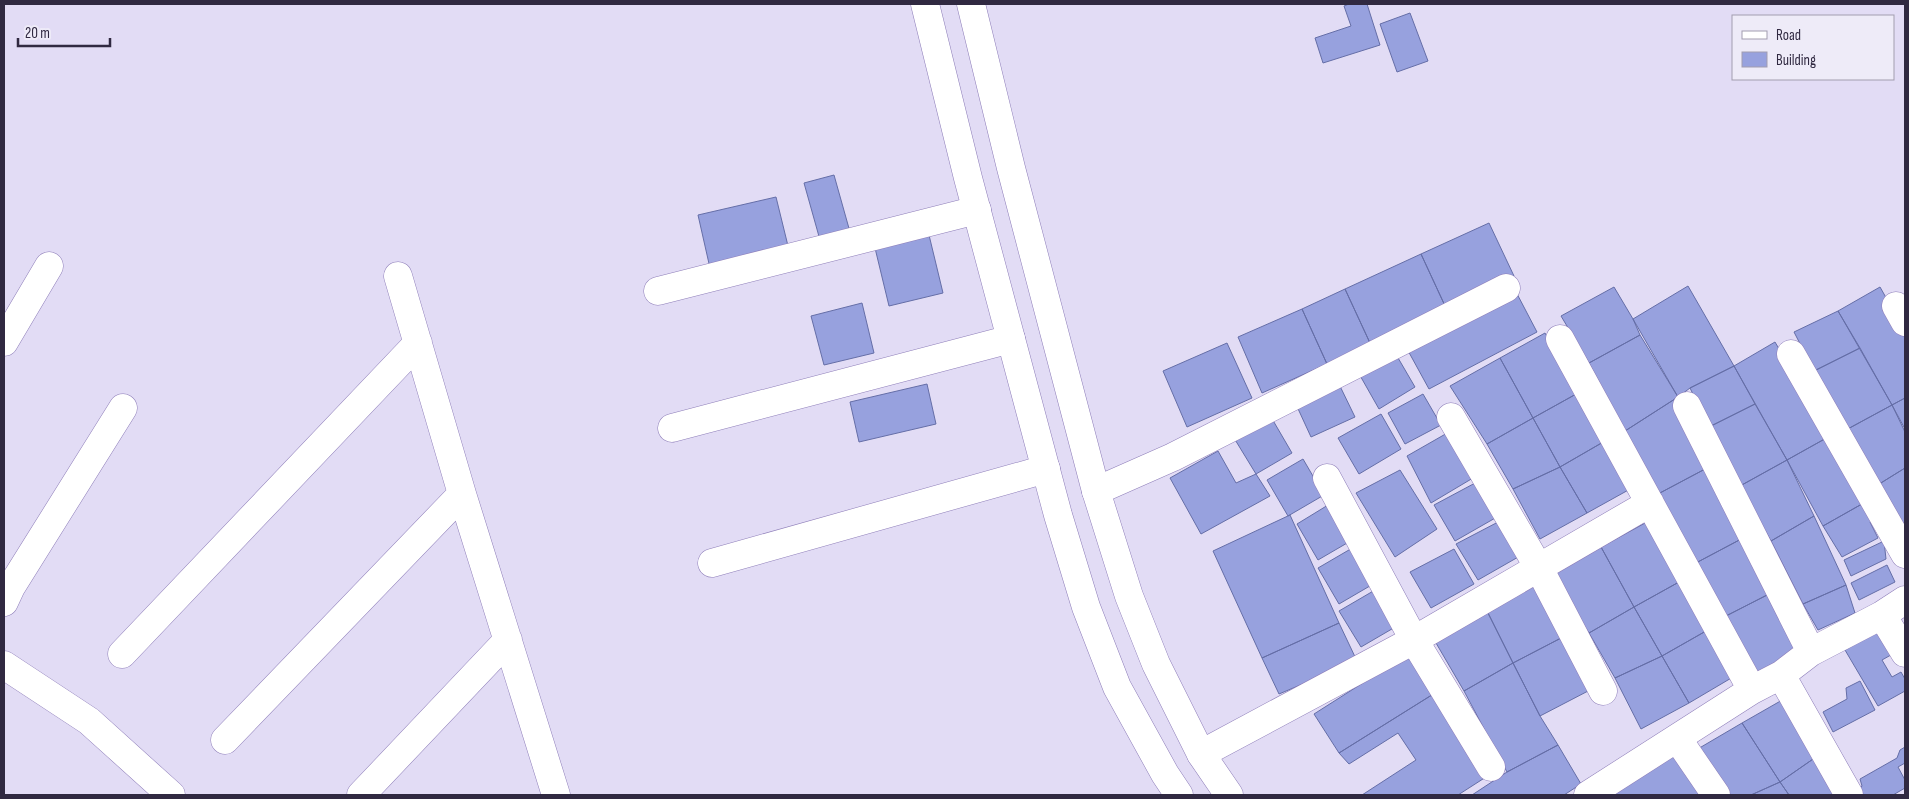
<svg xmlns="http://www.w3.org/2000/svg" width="1909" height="799" font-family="'Sofia Sans Condensed',sans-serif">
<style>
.building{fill:#97a1de;stroke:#656ea7}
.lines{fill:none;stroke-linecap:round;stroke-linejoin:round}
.minor-casing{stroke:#8e7eb9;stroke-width:29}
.major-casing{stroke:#8e7eb9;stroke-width:29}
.minor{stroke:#fff;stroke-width:28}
.major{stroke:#fff;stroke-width:28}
</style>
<rect width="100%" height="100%" fill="#e2dcf5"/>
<path class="building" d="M 1349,4 L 1367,4 L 1380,45 L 1323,63 L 1315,38 L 1351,26 L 1344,6 Z
M 1410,13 L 1428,61 L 1397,72 L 1380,24 Z
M 834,175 L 850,232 L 820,240 L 804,183 Z
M 776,197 L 789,250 L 710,268 L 698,215 Z
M 1489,223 L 1514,276 L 1446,308 L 1421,254 Z
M 929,235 L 943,293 L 889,306 L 875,248 Z
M 1421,254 L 1446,308 L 1370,343 L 1345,289 Z
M 1688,286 L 1734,366 L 1690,388 L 1678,397 L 1633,319 Z
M 1614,287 L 1633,319 L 1640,335 L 1589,363 L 1561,316 Z
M 1880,287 L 1905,331 L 1905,398 L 1892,405 L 1838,311 Z
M 1345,289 L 1370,343 L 1327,364 L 1302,309 Z
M 1515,290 L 1537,332 L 1429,389 L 1406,347 Z
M 862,303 L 874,353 L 824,365 L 811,316 Z
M 1302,309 L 1327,364 L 1262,393 L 1238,337 Z
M 1838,311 L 1860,348 L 1814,371 L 1794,332 Z
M 1545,333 L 1578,393 L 1533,418 L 1500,358 Z
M 1640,335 L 1678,397 L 1625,431 L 1589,363 Z
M 1775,342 L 1830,436 L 1787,460 L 1734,366 Z
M 1227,343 L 1252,398 L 1187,427 L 1163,371 Z
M 1860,348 L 1892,405 L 1844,431 L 1814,371 Z
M 1394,351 L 1415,387 L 1379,409 L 1358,372 Z
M 1500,358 L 1533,418 L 1487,444 L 1450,386 Z
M 1734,366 L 1755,404 L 1709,427 L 1690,388 Z
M 1337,380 L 1355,417 L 1311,437 L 1294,400 Z
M 927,384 L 936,424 L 859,442 L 850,402 Z
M 1578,393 L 1605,441 L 1560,467 L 1533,418 Z
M 1423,394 L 1441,425 L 1405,444 L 1388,413 Z
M 1678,397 L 1707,468 L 1658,494 L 1625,431 Z
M 1905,398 L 1905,429 L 1892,405 Z
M 1755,404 L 1787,460 L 1740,486 L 1709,427 Z
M 1892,405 L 1905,432 L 1905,468 L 1876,486 L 1844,431 Z
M 1381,414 L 1401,449 L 1359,474 L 1338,438 Z
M 1271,417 L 1292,453 L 1256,474 L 1234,438 Z
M 1533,418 L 1560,467 L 1513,489 L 1487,444 Z
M 1449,432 L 1473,478 L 1431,503 L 1407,456 Z
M 1830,436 L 1869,500 L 1823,526 L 1787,460 Z
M 1605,441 L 1632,488 L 1587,513 L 1560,467 Z
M 1218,451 L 1236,483 L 1256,474 L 1270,496 L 1201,534 L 1170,478 Z
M 1303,459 L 1324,495 L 1288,516 L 1267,480 Z
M 1787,460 L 1814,516 L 1771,541 L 1740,486 Z
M 1560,467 L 1587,513 L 1540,539 L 1513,489 Z
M 1707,468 L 1745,537 L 1694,564 L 1658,494 Z
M 1905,468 L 1905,544 L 1876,486 Z
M 1400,470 L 1437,529 L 1395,557 L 1356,493 Z
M 1477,482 L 1497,517 L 1455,541 L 1434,505 Z
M 1869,500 L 1879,518 L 1870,522 L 1878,538 L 1842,557 L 1823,526 Z
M 1333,502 L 1354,539 L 1318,560 L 1297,524 Z
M 1290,515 L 1339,623 L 1262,658 L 1213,551 Z
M 1814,516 L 1846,585 L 1803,604 L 1771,541 Z
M 1500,521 L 1520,556 L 1478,580 L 1456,544 Z
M 1647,522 L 1679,582 L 1634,607 L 1601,547 Z
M 1745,537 L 1771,593 L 1724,617 L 1694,564 Z
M 1884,541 L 1886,559 L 1851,576 L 1844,560 Z
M 1354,547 L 1375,583 L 1339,604 L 1318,568 Z
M 1601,547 L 1634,607 L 1589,633 L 1551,576 Z
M 1454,549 L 1474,584 L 1431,608 L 1410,572 Z
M 1887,565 L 1895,582 L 1859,600 L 1851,583 Z
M 1679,582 L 1706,631 L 1662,656 L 1634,607 Z
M 1534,583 L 1563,637 L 1513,663 L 1487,611 Z
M 1846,585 L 1855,613 L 1818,630 L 1803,604 Z
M 1375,590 L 1397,626 L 1361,647 L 1339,611 Z
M 1771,593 L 1801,651 L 1753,676 L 1724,617 Z
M 1634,607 L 1662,656 L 1615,678 L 1589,633 Z
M 1487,611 L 1513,663 L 1464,691 L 1436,643 Z
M 1339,623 L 1357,661 L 1279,694 L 1262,658 Z
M 1884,627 L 1898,651 L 1882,660 L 1892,677 L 1901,672 L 1905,679 L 1905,691 L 1878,706 L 1845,650 Z
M 1706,631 L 1733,677 L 1689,703 L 1662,656 Z
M 1563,637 L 1590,690 L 1540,716 L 1513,663 Z
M 1410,653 L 1435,693 L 1339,753 L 1314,714 Z
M 1662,656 L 1689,703 L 1641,729 L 1615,678 Z
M 1513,663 L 1540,716 L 1558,745 L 1507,772 L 1464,691 Z
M 1860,681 L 1875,710 L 1833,732 L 1823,712 L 1847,699 L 1846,688 Z
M 1435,693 L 1486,777 L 1458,795 L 1362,795 L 1416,760 L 1398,733 L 1349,764 L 1339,753 Z
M 1784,699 L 1816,757 L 1780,782 L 1742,723 Z
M 1742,723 L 1780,782 L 1751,795 L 1726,795 L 1696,750 Z
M 1558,745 L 1581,784 L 1564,795 L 1472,795 L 1507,772 Z
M 1905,747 L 1905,763 L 1898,767 L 1905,780 L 1905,788 L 1893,795 L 1859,795 L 1857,792 L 1862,786 L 1860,779 L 1897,758 L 1900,750 Z
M 1674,751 L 1702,795 L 1605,795 Z
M 1816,757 L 1842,795 L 1789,795 L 1780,782 Z
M 1780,782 L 1789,795 L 1751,795 Z"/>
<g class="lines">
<defs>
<path id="minor" d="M 398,276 L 462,494 L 556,795
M 658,291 L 977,210
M 1896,306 L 1905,322
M 1560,339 L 1752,690
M 4,342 L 49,266
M 1791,354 L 1905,554
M 1687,406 L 1811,652
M 1451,417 L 1539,568 L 1603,691
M 672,428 L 1011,339
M 1327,478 L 1414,640 L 1491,767
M 1096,491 L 1173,457 L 1506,288
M 712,563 L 1046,469
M 4,602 L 11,587 L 123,408
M 1882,615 L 1905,653
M 122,654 L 418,343
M 4,665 L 89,721 L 171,795
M 1781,675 L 1849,795
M 1677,738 L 1716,795
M 225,740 L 462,494
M 1201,754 L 1414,640 L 1650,503
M 361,795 L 508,640
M 1588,795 L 1752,690 L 1781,675 L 1811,652 L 1882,615 L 1905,600"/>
<path id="major" d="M 925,4 L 968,178 L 1058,515 L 1086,607 L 1117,687 L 1165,774 L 1179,795
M 971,4 L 1011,168 L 1096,491 L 1129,596 L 1156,664 L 1201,754 L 1229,795"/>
</defs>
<use href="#minor" class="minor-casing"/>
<use href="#major" class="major-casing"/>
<use href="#minor" class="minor"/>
<use href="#major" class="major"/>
</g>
<rect width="1909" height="799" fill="none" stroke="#302941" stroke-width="10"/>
<rect x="1732" y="15" width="162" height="65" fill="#eeebf8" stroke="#a29daf"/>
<rect x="1742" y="31" width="25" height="8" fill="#ffffff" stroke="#a29daf"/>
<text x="1776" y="40" font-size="15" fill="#302941">Road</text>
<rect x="1742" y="52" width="25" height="15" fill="#97a1de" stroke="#a29daf"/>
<text x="1776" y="65" font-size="15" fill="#302941">Building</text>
<path d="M18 38v8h92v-8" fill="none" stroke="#302941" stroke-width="2.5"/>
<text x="25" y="38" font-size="15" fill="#302941" stroke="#eeebf8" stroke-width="4" paint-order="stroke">20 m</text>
</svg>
